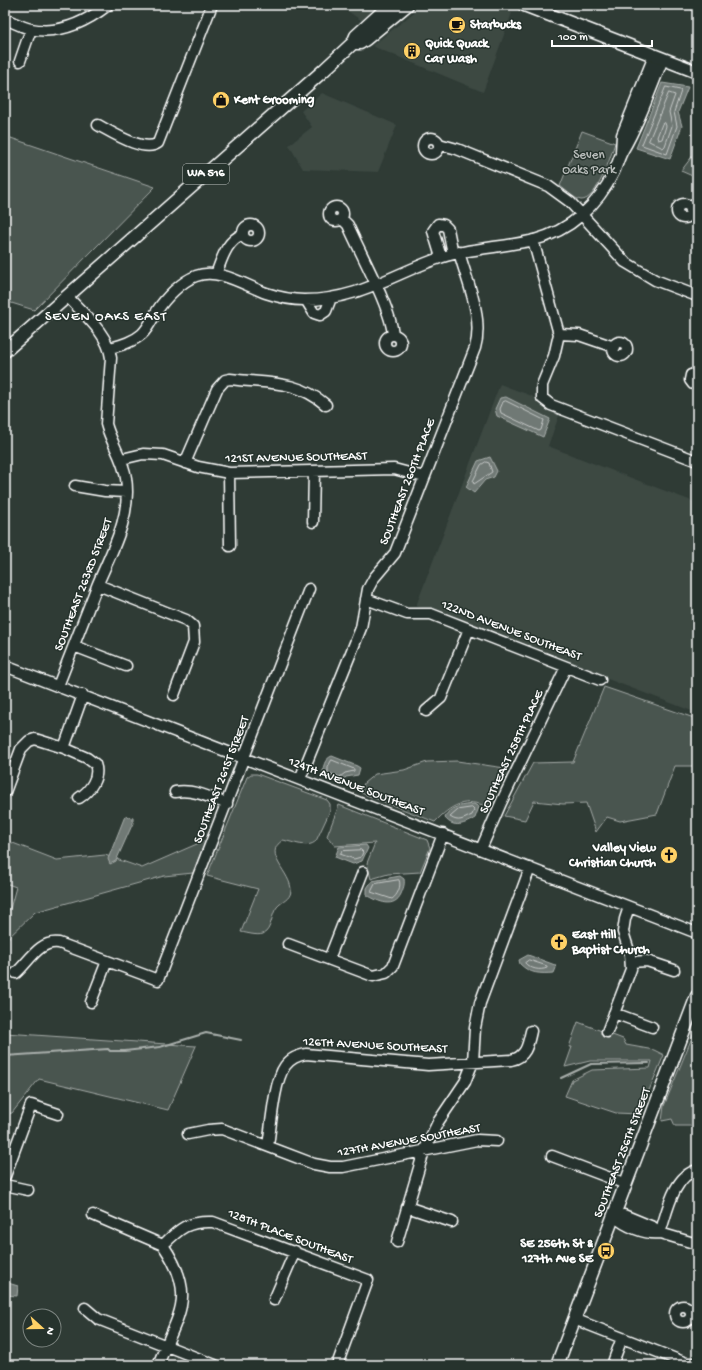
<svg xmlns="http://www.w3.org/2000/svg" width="702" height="1370" font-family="'Gochi Hand',sans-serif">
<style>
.built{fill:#3c4842}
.green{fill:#4a544f;stroke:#a4aaa7}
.water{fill:#707975;stroke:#a9afac}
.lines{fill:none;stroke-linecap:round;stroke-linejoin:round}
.shore{stroke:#c6c9c8;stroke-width:1}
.stream{stroke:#a9afac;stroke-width:2}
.minor-casing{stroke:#fff;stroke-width:13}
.major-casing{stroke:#fff;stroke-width:15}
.minor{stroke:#26332d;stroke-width:10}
.major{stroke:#26332d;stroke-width:12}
.labels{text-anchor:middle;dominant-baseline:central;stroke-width:3;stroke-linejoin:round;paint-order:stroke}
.shield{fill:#26332d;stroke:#bec2c0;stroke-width:1}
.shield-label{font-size:12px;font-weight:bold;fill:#fff}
.poi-label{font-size:13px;font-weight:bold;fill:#fff;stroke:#26332d;text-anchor:start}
.park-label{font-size:13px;fill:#b7bbb9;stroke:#26332d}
.street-label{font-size:13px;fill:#fff;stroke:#26332d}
.neighbourhood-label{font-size:14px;letter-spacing:1px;fill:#fff;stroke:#26332d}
</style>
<rect width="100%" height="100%" fill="#2f3b35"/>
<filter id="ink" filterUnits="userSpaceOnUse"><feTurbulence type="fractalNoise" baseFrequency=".025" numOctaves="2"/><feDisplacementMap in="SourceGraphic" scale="8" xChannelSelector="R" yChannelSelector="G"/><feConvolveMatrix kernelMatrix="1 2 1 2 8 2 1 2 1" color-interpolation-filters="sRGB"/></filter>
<g filter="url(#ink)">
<path class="built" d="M 339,5 L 379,5 L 362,21 Z
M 423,5 L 490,5 L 512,13 L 483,92 L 372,46 Z
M 322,93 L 397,125 L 378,172 L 303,169 L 289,145 L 312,127 L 301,111 Z
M 500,384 L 532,396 L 539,405 L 560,413 L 548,446 L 697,503 L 697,713 L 416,606 Z"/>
<path class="green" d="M 582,131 L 615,143 C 611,155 597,201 581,200 C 574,199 566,190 560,186 Z
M 5,136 L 155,187 L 34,310 L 5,301 Z
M 697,150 L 697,178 L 681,171 Z
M 604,687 L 697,719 L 697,766 L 675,766 L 657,814 L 620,821 L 607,817 L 596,832 L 586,803 L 563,804 L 534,801 L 525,820 L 504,816 L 533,763 L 573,762 Z
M 457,761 L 505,768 L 488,807 C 465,797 451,805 435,822 L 361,793 L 364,783 L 375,774 L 404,770 L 427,762 Z
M 251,774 L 257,774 L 327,800 L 330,804 L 330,811 L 316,841 C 308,849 293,842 283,840 C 261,854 292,873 291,891 C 290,900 282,901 277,907 C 271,914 272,930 263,934 C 257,936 247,933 241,932 L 258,889 L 207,876 L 247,777 Z
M 339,805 L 427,840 L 430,848 L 420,872 L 388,874 L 371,879 L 367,863 L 375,843 L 335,846 L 327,836 Z
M 5,840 L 57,860 L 105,855 L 142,868 L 206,840 L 193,873 L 164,876 L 35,912 L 5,941 L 5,911 L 10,909 L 16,887 L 5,883 Z
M 578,1022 L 623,1039 L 626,1045 L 654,1050 L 664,1055 L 639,1114 L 616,1113 L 565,1096 L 572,1080 L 592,1070 L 650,1068 L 652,1061 L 590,1061 L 565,1067 L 572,1047 L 569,1047 Z
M 697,1025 L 697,1126 L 675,1126 L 672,1119 L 662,1121 L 664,1106 Z
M 5,1033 L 196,1046 L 168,1110 L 39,1079 L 12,1113 L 5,1114 Z"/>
<path class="water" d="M 662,83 L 688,87 L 678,112 L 682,126 L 670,159 L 636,148 Z
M 506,397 L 550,419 L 543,437 L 497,416 L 495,409 L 500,398 Z
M 490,457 L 497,471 L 494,477 L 485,480 L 474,493 L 466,487 L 478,461 Z
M 332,756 L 357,766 L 360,768 L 358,775 L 346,777 L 341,782 L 323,774 C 323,767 324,759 332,756 Z
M 474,804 L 479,807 L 475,818 C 465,824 454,829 445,818 C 448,806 464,805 474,804 Z
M 125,816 L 133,818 L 133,823 L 116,861 L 110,864 L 108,859 Z
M 366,845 L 368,848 L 362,861 L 353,864 L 335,857 L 339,847 Z
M 400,876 L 404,879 C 405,885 403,889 401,894 C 394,909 379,902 367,895 L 367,888 L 372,881 Z
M 528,955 L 555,965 L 556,968 L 554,973 C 540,974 530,974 520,964 L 519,960 Z
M 5,1282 L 18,1286 L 17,1296 L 5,1295 Z"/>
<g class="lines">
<path class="shore" d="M 666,87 L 680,90 L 681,91 L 674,112 L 677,126 L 667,154 L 642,145 Z
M 669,93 L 675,95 L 669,112 L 672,126 L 665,146 L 663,148 L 649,141 Z
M 665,123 L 666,126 L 662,139 L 658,140 L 657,137 L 662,124 Z
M 506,401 L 544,420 L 541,430 L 539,431 L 501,413 L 500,409 L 503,402 Z
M 486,462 L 489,463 L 492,472 L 474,484 L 473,481 L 481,465 Z
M 332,760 L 354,769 L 354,771 L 345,773 L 340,777 L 328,773 L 328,767 Z
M 472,808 L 474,810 L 472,815 C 463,819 459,823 450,817 L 458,810 Z
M 361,850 L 363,852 L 361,857 L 354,859 L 340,854 L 342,851 Z
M 399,880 C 402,886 397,896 392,899 L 371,892 L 375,884 Z
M 529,960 L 547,966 L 547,968 C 540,971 530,969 525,963 Z"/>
<path class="stream" d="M 5,1056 L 108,1049 L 110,1051 L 125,1051 L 160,1047 L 206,1033 L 241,1040
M 693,1061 L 697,1059
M 561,1078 L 591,1064 L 649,1063"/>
<defs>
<path id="minor" d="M 5,19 C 13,22 22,27 31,29 C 60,35 86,22 108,5
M 20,61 L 31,29
M 98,125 C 113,133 144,153 158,143 L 212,5
M423 146a8 8 0 1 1 16 0a8 8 0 1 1-16 0Z
M 439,144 L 457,149 L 548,186 L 570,202 L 625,262 L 655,280 L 697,296
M 621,152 L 622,135 L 654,56
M677 211a7 7 0 1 1 14 0a7 7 0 1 1-14 0Z
M329 214a7 7 0 1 1 14 0a7 7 0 1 1-14 0Z
M 342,219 L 348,225 C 360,253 391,308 393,335
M243 233a8 8 0 1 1 16 0a8 8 0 1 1-16 0Z
M 533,240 L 559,334 L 554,356 L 542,385 L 542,398 L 551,405 L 697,461
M 441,257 L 433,231 L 438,224 L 444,225 L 448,229 L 453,254
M 216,274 C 222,259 226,241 243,234
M 306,300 L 314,313 L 320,315 L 326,311 L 331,298
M 559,334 L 579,335 L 614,347
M385 343a8 8 0 1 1 16 0a8 8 0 1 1-16 0Z
M613 349a7 7 0 1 1 14 0a7 7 0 1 1-14 0Z
M 110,348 C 121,345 133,342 142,334 C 149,327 152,319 157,311 C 165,298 182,281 196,276 C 218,267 246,286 266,293 C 278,297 292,300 304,300 C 356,300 388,277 434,260 C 466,248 501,248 534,240 C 570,231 598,205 614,172 C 617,165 619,158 622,152 C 639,123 650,91 663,59
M 697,373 L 691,375 L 690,380 L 693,384 L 697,385
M 122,459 L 143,454 L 163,455 L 198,467 L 229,473 L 394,469 L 424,477
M 185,463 L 217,389 L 225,380 L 230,379 C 267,384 296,379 326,405
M 229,473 L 230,546
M 75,486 L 105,491 L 127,492
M 313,522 L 314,471
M 98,585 L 186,620 L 193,626 L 194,642 L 174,695
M 366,599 L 407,614 L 431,614 L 600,680
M 74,646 L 126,666
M 5,666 L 697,933
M 58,686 C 71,653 84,619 97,586 C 111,552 132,517 126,478 C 123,458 111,443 106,424 L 111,358 C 108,333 83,314 67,296
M 426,711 L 441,698 L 469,629
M 64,748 L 83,695
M 300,779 L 361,628 L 368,589 L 374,578 L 395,553 L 475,348 C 484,317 467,282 459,252
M 5,792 L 21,749 L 29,741 L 35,739 L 64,748 L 87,758 L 95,764 C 100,777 90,791 79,798
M 175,792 C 194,789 209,797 227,804
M 481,849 L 501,803 L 566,667
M 288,944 L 373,976 L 386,973 L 393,966 L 443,834
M 329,959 L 363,872
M 631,962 L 647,961 L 674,970
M 16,973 C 29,962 39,940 59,943 L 158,980 L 309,589
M 91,1002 L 107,961
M 614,1013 L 652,1027
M 607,1032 L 631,969 L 630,954 L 623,932 L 625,919 L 629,907
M 188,1134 L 208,1130 L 222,1129 L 314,1164 L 330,1167 L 343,1167 L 477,1140 L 497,1141
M 268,1146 C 271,1126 274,1081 285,1066 C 291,1058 297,1056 306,1054 L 428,1065 L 511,1060 C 526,1057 528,1045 531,1031
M 552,1156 L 626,1184
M 5,1176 L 31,1105 L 58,1114
M 5,1185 L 28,1190
M 407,1207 L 452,1222
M 93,1215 L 163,1245
M 614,1216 L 624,1215 L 653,1227 L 660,1233 L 697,1244
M 614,1216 C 625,1226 645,1235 660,1233
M 660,1233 C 667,1213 673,1176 697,1170
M 397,1242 L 424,1151 L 438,1122 L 465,1082 L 473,1062 L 475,1028 L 480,1003 L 530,868
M 163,1245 C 180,1228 188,1221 213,1222 L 368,1280 L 337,1365
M 274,1300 L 295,1251
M675 1314a8 8 0 1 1 16 0a8 8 0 1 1-16 0Z
M 85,1308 L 98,1319 L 215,1365
M 574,1319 L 686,1363 L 697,1363
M 158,1365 C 178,1313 198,1297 163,1245
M 612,1365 L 622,1338"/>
<path id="major" d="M 524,5 L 697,72
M 353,43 L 360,43 L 366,39 L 407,5
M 5,351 L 323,71 L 353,43 L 356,36 L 390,5
M 557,1365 L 697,996"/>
</defs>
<use href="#minor" class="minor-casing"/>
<use href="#major" class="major-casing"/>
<use href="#minor" class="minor"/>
<use href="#major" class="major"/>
</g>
</g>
<defs>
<symbol id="cafe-disc" viewBox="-11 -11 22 22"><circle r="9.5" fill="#ffd166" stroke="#26332d"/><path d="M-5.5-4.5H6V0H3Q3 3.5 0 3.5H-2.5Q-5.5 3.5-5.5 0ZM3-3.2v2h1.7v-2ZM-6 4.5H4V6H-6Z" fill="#111"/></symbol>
<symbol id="building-disc" viewBox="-11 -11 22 22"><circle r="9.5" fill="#ffd166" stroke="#26332d"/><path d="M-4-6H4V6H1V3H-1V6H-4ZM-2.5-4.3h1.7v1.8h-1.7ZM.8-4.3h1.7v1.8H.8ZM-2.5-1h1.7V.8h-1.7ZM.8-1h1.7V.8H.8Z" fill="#111"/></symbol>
<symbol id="shop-disc" viewBox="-11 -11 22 22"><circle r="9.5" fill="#ffd166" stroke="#26332d"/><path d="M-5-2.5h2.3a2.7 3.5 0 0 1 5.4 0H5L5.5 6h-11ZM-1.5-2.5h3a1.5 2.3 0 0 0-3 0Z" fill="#111"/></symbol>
<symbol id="church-disc" viewBox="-11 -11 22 22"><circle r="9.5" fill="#ffd166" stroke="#26332d"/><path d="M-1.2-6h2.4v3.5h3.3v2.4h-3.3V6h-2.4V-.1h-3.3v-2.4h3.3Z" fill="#111"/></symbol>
<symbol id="bus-disc" viewBox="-11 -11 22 22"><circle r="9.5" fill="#ffd166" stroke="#26332d"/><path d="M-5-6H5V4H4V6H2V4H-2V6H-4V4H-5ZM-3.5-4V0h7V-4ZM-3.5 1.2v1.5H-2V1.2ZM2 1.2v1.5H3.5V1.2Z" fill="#111"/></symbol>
</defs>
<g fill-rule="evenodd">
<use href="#cafe-disc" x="447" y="15" width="20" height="20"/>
<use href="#building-disc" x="402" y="41" width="20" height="20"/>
<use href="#shop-disc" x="211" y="90" width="20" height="20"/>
<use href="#church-disc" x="659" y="845" width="20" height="20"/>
<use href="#church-disc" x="549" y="932" width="20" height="20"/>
<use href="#bus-disc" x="596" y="1241" width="20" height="20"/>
</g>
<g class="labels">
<rect class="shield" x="183" y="164" width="46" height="20" rx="3"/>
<g class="shield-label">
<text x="206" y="174">WA 516</text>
</g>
<g class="poi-label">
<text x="470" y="25">Starbucks</text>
<text x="425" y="44">Quick Quack<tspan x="425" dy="15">Car Wash</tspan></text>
<text x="234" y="100">Kent Grooming</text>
<text x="656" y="848" text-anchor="end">Valley View<tspan x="656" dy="15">Christian Church</tspan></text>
<text x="572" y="935">East Hill<tspan x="572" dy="15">Baptist Church</tspan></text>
<text x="593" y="1244" text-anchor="end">SE 256th St &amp;<tspan x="593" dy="15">127th Ave SE</tspan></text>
</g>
<g class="park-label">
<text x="589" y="155">Seven<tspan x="589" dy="15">Oaks Park</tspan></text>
</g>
<g class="street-label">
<text transform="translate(296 458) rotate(-1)">121ST AVENUE SOUTHEAST</text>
<text transform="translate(408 482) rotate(-69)">SOUTHEAST 260TH PLACE</text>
<text transform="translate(84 585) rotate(-69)">SOUTHEAST 263RD STREET</text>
<text transform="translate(511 631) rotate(21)">122ND AVENUE SOUTHEAST</text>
<text transform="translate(512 752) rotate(-65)">SOUTHEAST 258TH PLACE</text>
<text transform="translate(222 780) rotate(-69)">SOUTHEAST 261ST STREET</text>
<text transform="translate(356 787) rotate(21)">124TH AVENUE SOUTHEAST</text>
<text transform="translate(375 1046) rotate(3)">126TH AVENUE SOUTHEAST</text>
<text transform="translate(409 1141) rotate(-10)">127TH AVENUE SOUTHEAST</text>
<text transform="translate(623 1153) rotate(-69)">SOUTHEAST 256TH STREET</text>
<text transform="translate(290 1237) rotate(21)">128TH PLACE SOUTHEAST</text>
</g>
<g class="neighbourhood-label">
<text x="106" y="317">SEVEN OAKS EAST</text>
</g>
</g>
<rect width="702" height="1370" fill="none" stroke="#26332d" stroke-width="20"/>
<rect x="10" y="10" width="682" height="1350" fill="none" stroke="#fff" stroke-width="1.5" filter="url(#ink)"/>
<g transform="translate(42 1328) rotate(111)"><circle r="19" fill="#26332d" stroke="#7d8581"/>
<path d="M0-3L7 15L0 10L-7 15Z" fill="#ffd166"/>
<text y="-6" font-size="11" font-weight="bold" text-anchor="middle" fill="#ffffff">N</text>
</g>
<path d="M552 40v6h100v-6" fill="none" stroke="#ffffff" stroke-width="2"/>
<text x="558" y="40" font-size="12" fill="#ffffff" stroke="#26332d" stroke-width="3" paint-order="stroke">100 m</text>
</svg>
